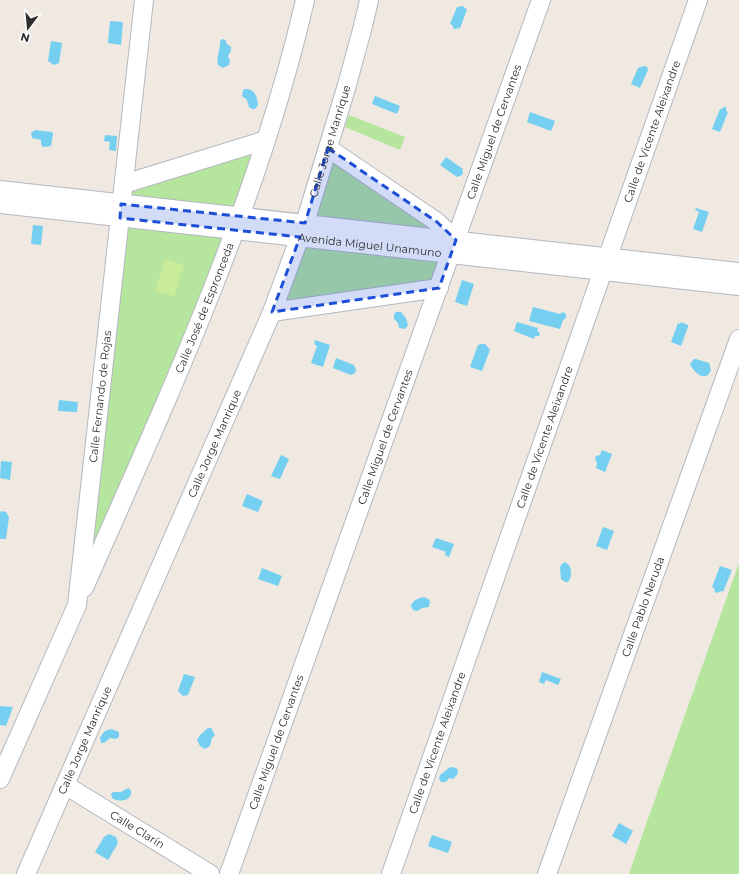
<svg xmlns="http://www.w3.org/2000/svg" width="739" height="874" font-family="Montserrat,sans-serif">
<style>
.green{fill:#b6e59e}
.pitch{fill:#c9ec9a}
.water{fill:#75cff0}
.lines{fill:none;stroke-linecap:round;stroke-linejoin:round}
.minor-casing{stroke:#b4b7c1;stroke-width:20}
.minor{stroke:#fff;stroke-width:18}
.marked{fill:#1d4ed8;fill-opacity:0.2;stroke:#1d4ed8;stroke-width:3;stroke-dasharray:8 5;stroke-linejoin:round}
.labels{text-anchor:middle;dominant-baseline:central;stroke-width:3;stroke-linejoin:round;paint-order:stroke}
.street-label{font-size:11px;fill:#2e2e2e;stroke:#fff}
</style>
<rect width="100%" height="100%" fill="#efe9e1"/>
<path class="green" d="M 349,115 L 405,137 L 400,150 L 345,127 Z
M 250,154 L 252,155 L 236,207 L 130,198 L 131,191 Z
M 332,162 L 334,162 L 432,228 L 432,230 L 317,219 L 314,214 Z
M 127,227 L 223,235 L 225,239 L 98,539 L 95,540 L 93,538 Z
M 303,245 L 441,261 L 433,281 L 285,303 Z
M 739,563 L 739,874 L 629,874 L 644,830 Z"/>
<path class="pitch" d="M 165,259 L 184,265 L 174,297 L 155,291 Z"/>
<path class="water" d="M 461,6 L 463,6 L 467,10 L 460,28 L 454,29 L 452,25 L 450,24 L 457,7 L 459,7 Z
M 110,21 L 123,22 L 121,45 L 108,43 Z
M 222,39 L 226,40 L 226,43 L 231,47 L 231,51 L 228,56 L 230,61 L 229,65 L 223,68 L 218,65 C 216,56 221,48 220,41 Z
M 51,41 L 62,43 L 59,63 L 54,65 L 48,61 Z
M 644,66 L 647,67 L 648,70 L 640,88 L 631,84 L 638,68 Z
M 245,89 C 255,89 257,96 258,105 L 255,109 L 252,109 L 249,107 L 247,100 L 242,96 L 243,90 Z
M 375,96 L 400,106 L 397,114 L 372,104 Z
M 724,107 L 726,107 L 726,111 L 728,112 L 720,132 L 712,129 L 720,109 L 722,109 Z
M 530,112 L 555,121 L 551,131 L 527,122 Z
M 35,130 L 52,132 L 53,134 L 51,146 L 43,147 L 41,144 L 41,140 L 32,138 L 31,133 Z
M 105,135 L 117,136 L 116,151 L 109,150 L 110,142 L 104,141 Z
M 446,157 L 463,169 L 462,170 L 463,172 L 462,175 L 457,177 L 440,165 Z
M 696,208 L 709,212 L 702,232 L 693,229 L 699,212 L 695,210 Z
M 33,225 L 43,226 L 41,245 L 31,244 Z
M 462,280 L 474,284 L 467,306 L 455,302 Z
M 533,307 L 560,314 L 563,312 L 566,314 L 566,318 L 563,320 L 560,329 L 529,321 Z
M 396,312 L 401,312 L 406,318 L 408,325 L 405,329 L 399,328 L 398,323 L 394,319 L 394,314 Z
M 517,322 L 538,328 L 537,331 L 540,333 L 539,336 L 535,336 L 534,339 L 514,331 Z
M 681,322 L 688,325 L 688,327 L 681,346 L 671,342 L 678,323 L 680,324 Z
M 315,340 L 330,345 L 323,367 L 311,363 L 317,346 L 314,344 Z
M 481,344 L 485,344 L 490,350 L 482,371 L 470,367 L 478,345 Z
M 336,358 L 354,365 L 356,369 L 355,373 L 351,375 L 333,368 Z
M 694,359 L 696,359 L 709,363 L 711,370 C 706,383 694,373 690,364 Z
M 59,400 L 78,402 L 77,412 L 58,411 Z
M 602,450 L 612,454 L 605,472 L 596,468 L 597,463 L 595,459 L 596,456 L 600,455 Z
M 281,455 L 289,459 L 280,479 L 271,476 Z
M 1,461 L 12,462 L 10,480 L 0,478 Z
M 247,494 L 263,501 L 258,512 L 242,506 Z
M 2,511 L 6,512 L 9,517 L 6,539 L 0,539 L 0,512 Z
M 603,527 L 614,531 L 607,550 L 596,546 Z
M 436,538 L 454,544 L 449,557 L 445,555 L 446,552 L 432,547 Z
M 565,562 L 569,565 C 572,571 572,576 568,582 L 565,582 L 561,579 L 560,567 L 562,564 Z
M 720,566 L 732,570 L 723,592 L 721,591 L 717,593 L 715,592 L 714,588 L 712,587 Z
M 262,568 L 282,576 L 278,586 L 258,579 Z
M 424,597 L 430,600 L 429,607 L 422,608 L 417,611 L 413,610 L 411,606 C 413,600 418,598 424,597 Z
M 542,672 L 561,679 L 558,685 L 546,680 L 544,684 L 539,682 Z
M 184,674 L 195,677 L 188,695 L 183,696 L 178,691 Z
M 0,706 L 13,707 L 6,726 L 0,725 Z
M 208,728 L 211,728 L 215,735 L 212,738 L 210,746 L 205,749 L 200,746 L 197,740 L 200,735 Z
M 111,729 L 119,732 L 119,737 L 116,739 L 110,738 L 104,743 L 101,743 L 100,737 L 105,731 Z
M 450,767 L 456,768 L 458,770 L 457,775 L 453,779 L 449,778 L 446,782 L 441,782 L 439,779 L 440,775 Z
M 128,788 L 131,790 C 133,801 119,803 112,798 L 111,794 L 113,792 L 121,792 Z
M 619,823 L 633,831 L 626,844 L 612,836 Z
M 109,834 L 116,837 L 118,843 L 108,860 L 95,852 L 104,837 Z
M 432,835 L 452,842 L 448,853 L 428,846 Z"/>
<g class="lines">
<defs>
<g id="minor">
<path d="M 328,148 L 437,222 L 456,240"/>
<path d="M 124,184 L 266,140"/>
<path d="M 0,190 L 739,272"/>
<path id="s1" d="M 0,204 L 739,286"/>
<path d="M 272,312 L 439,288"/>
<path id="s2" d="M 84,588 C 168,397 258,205 305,0"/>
<path id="s3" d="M 0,779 L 77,605 L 144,0"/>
<path id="s4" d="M 65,785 L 210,874"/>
<path id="s5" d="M 26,874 L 272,312 L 305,223 L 347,85 L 363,26 L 369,0"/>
<path id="s6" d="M 229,874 L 541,0"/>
<path id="s7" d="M 391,874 L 698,0"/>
<path id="s8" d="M 547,874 L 739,339"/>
</g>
</defs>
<use href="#minor" class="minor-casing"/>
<use href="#minor" class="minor"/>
</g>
<path class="marked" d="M 328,148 L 437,222 L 456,240 L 439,288 L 272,312 L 300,237 L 120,218 L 121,204 L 305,223 Z"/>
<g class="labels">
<g class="street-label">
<text stroke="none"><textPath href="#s7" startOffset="787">Calle de Vicente Aleixandre</textPath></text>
<text stroke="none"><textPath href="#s6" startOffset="788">Calle Miguel de Cervantes</textPath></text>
<text stroke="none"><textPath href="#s5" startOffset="794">Calle Jorge Manrique</textPath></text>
<text stroke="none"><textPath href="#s1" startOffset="372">Avenida Miguel Unamuno</textPath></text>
<text stroke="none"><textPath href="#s2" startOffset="305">Calle José de Espronceda</textPath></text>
<text stroke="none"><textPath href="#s3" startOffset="400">Calle Fernando de Rojas</textPath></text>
<text stroke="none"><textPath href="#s6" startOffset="464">Calle Miguel de Cervantes</textPath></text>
<text stroke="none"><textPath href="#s7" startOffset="463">Calle de Vicente Aleixandre</textPath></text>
<text stroke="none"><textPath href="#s5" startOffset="470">Calle Jorge Manrique</textPath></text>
<text stroke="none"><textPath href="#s8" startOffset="284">Calle Pablo Neruda</textPath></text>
<text stroke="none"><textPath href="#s5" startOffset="146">Calle Jorge Manrique</textPath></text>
<text stroke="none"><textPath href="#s6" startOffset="140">Calle Miguel de Cervantes</textPath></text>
<text stroke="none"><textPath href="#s7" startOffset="139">Calle de Vicente Aleixandre</textPath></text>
<text stroke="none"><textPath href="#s4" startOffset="85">Calle Clarín</textPath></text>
</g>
</g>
<g transform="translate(28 28) rotate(196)" stroke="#ffffff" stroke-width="3" paint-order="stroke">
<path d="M0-3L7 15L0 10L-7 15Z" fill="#2e2e2e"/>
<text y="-6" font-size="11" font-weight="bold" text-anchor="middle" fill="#2e2e2e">N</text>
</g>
</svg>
